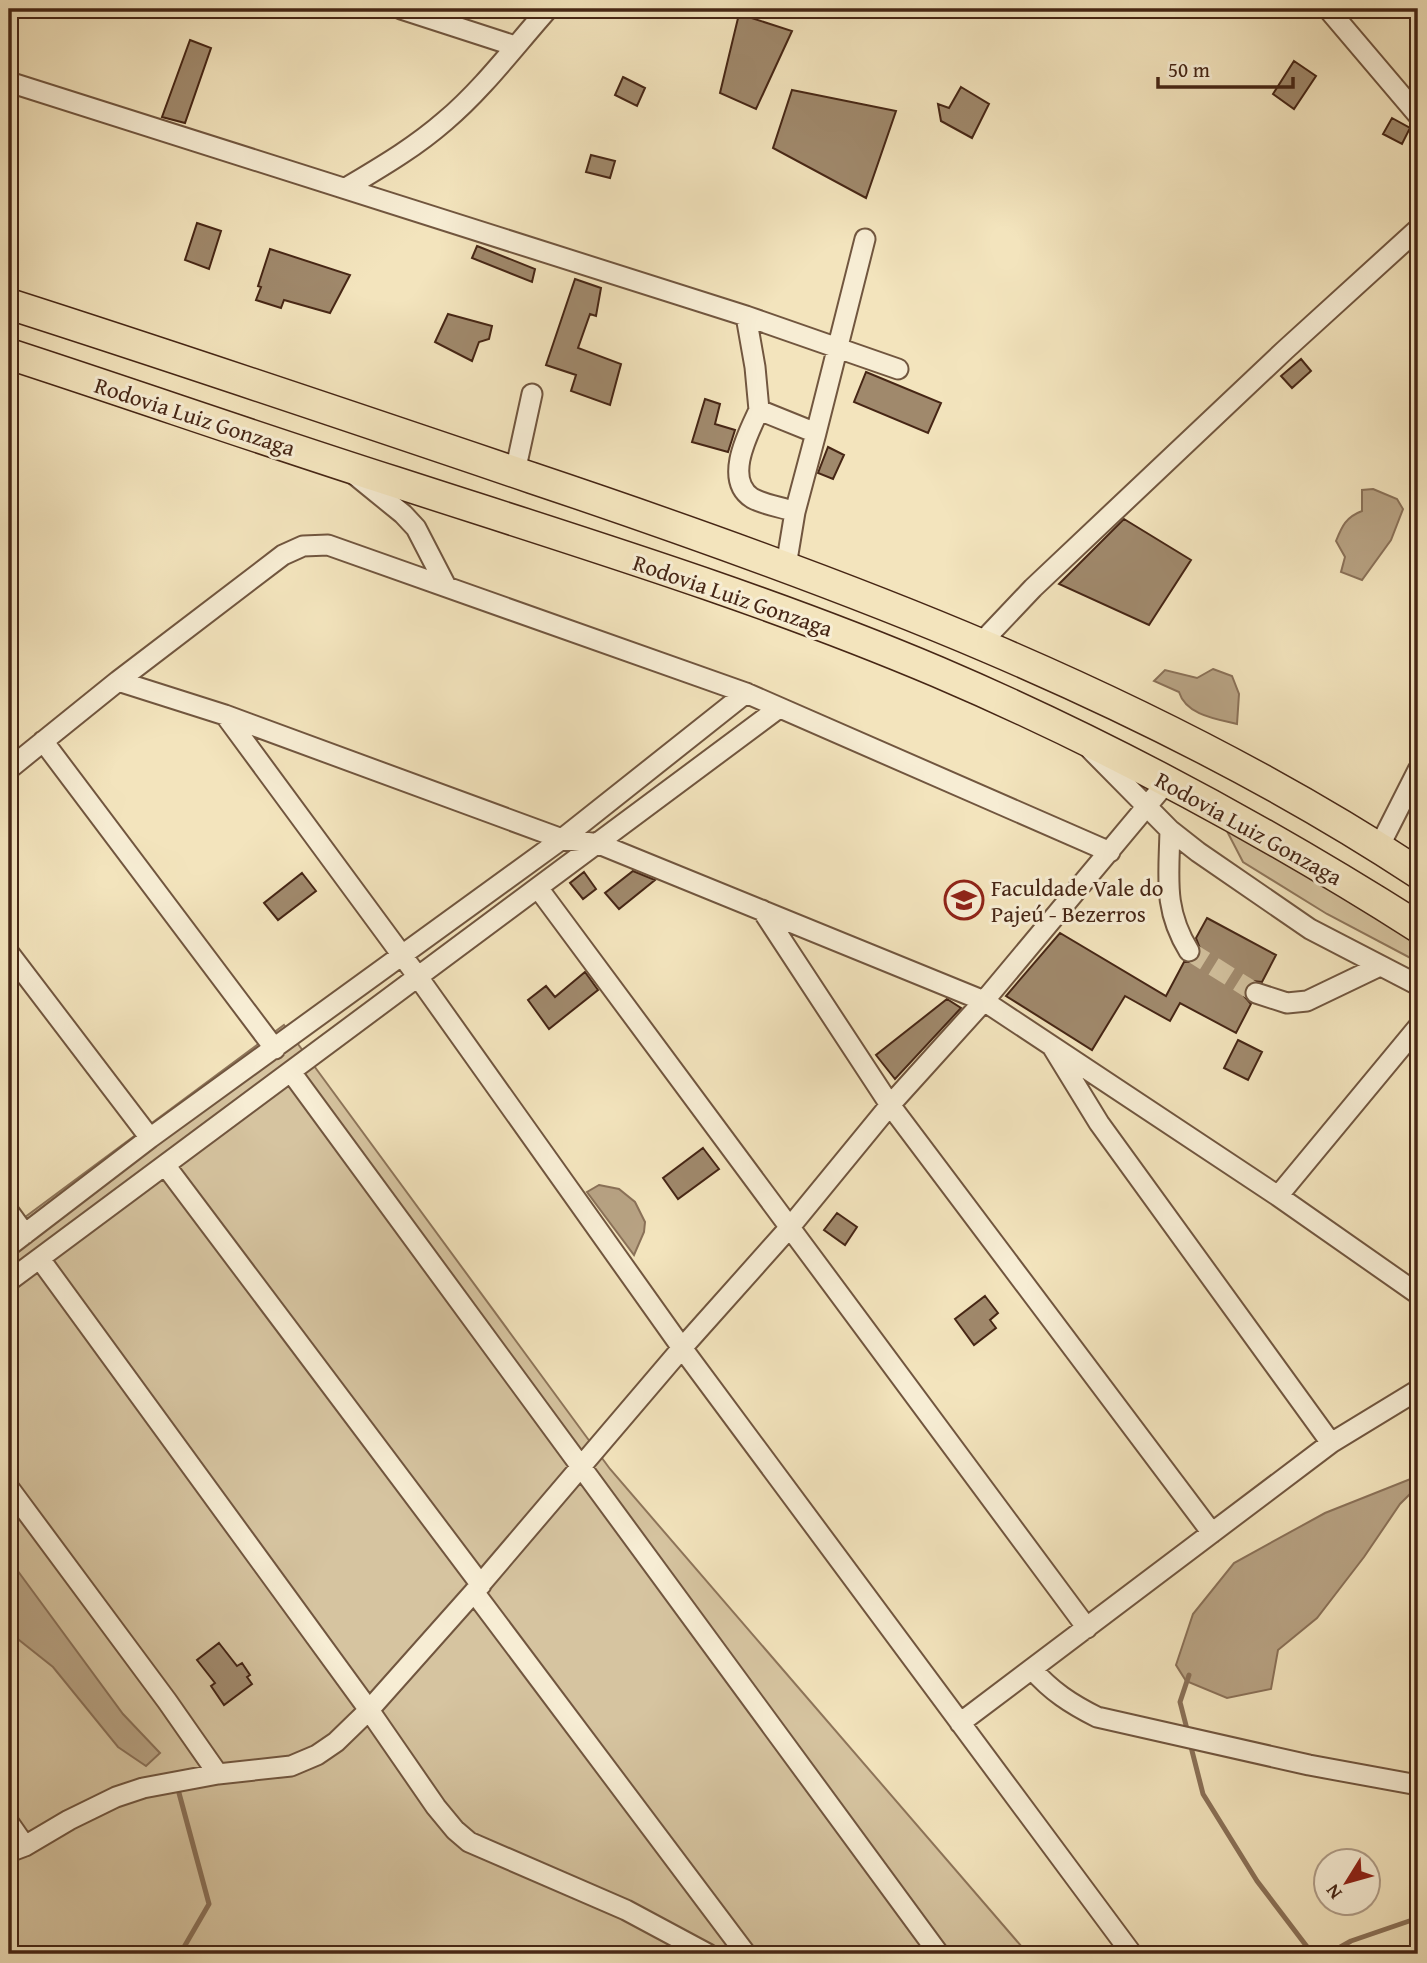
<svg xmlns="http://www.w3.org/2000/svg" width="1427" height="1963" font-family="'Gentium Book Plus',serif">
<style>
.green{fill:#d6c4a0;stroke:#8e755a;stroke-width:2}
.water{fill:#b8a384;stroke:#8a7158;stroke-width:2}
.lines{fill:none;stroke-linecap:round;stroke-linejoin:round}
.stream{stroke:#8a7158;stroke-width:5}
.building{fill:#a0896c;stroke:#462615;stroke-width:2}
.minor-tunnel{stroke:#d0be9b;stroke-width:19;stroke-dasharray:19 10;stroke-linecap:butt}
.minor-casing{stroke:#71563f;stroke-width:23}
.highway-casing{stroke:#462615;stroke-width:33}
.minor{stroke:#f7edd4;stroke-width:19}
.highway{stroke:#f3e4bd;stroke-width:30}
.labels{text-anchor:middle;dominant-baseline:central;stroke-width:6;stroke-linejoin:round;paint-order:stroke}
.street-label{font-size:23px;fill:#462615;stroke:#f7edd4}
.poi-label{font-size:23px;fill:#462615;stroke:#f7edd4;text-anchor:start}
</style>
<rect width="100%" height="100%" fill="#f3e4bd"/>
<filter id="stains"><feTurbulence type="fractalNoise" baseFrequency=".00286" numOctaves="4"/><feColorMatrix values="0 0 0 0 .2 0 0 0 0 .09 0 0 0 0 .02 0 0 0 .5 -.17"/></filter>
<radialGradient id="worn" r=".72"><stop offset=".6" stop-color="#630" stop-opacity="0"/><stop offset="1" stop-color="#630" stop-opacity=".3"/></radialGradient>
<path class="green" d="M 1217,812 L 1418,943 L 1418,962 L 1327,914 L 1243,862 Z
M 284,1025 L 610,1469 L 1028,1954 L 9,1954 L 9,1229 Z"/>
<path class="water" d="M 1373,489 L 1397,499 L 1403,509 L 1391,540 L 1362,580 L 1341,572 L 1345,557 L 1336,541 C 1342,526 1346,517 1362,511 L 1362,490 Z
M 1213,669 L 1232,676 L 1239,694 L 1237,724 C 1216,719 1186,715 1179,692 L 1154,681 L 1165,670 L 1197,678 Z
M 599,1185 L 619,1189 L 635,1202 L 645,1222 L 644,1232 L 634,1255 L 587,1192 Z
M 1418,1476 L 1418,1486 L 1400,1504 L 1364,1557 L 1317,1618 L 1278,1650 L 1271,1689 L 1227,1698 L 1186,1681 L 1176,1665 L 1193,1614 L 1234,1563 L 1325,1513 Z
M 9,1559 L 123,1714 L 160,1753 L 146,1766 L 118,1747 L 53,1667 L 9,1632 Z"/>
<g class="lines">
<path class="stream" d="M 1188,1733 L 1180,1702 L 1189,1675
M 1190,1743 L 1203,1794 L 1257,1881 L 1308,1948 L 1309,1954
M 179,1793 L 209,1904 L 180,1954
M 1328,1954 L 1351,1941 L 1418,1918"/>
</g>
<path class="building" d="M 739,14 L 792,31 L 756,109 L 720,93 Z
M 190,40 L 211,48 L 185,123 L 162,117 Z
M 1294,61 L 1316,76 L 1294,109 L 1273,94 Z
M 623,77 L 645,88 L 637,106 L 615,95 Z
M 961,87 L 989,104 L 972,138 L 941,121 L 938,104 L 949,108 Z
M 792,90 L 896,111 L 866,198 L 773,148 Z
M 1392,118 L 1410,128 L 1402,144 L 1383,134 Z
M 591,155 L 615,161 L 610,178 L 586,172 Z
M 197,223 L 221,231 L 209,269 L 185,260 Z
M 477,246 L 535,269 L 532,282 L 472,258 Z
M 270,249 L 350,275 L 330,313 L 284,300 L 281,308 L 256,300 L 261,287 L 258,286 Z
M 575,279 L 601,288 L 596,316 L 590,314 L 578,348 L 621,364 L 610,405 L 571,391 L 576,375 L 546,365 Z
M 448,314 L 492,326 L 489,339 L 479,342 L 472,361 L 435,342 Z
M 1301,359 L 1311,371 L 1292,388 L 1281,376 Z
M 866,372 L 941,403 L 928,433 L 854,402 Z
M 705,399 L 720,404 L 715,424 L 735,430 L 728,452 L 692,442 Z
M 828,447 L 844,455 L 833,479 L 818,473 Z
M 1124,519 L 1191,560 L 1149,625 L 1059,584 Z
M 633,871 L 655,880 L 619,909 L 605,893 Z
M 584,872 L 596,889 L 583,899 L 570,883 Z
M 302,873 L 316,891 L 278,920 L 264,903 Z
M 1207,918 L 1276,955 L 1262,982 L 1253,981 L 1245,989 L 1244,996 L 1251,1004 L 1236,1033 L 1180,1003 L 1170,1021 L 1125,996 L 1092,1050 L 1006,996 L 1060,933 L 1166,996 L 1184,962 L 1194,962 L 1200,957 L 1201,951 L 1196,938 Z
M 585,972 L 598,990 L 549,1029 L 528,1000 L 546,986 L 555,997 Z
M 947,999 L 961,1008 L 895,1079 L 876,1055 Z
M 1238,1040 L 1262,1052 L 1248,1080 L 1224,1068 Z
M 703,1148 L 719,1169 L 678,1199 L 663,1178 Z
M 837,1213 L 857,1227 L 845,1245 L 824,1230 Z
M 985,1296 L 998,1313 L 990,1320 L 996,1328 L 974,1345 L 955,1319 Z
M 219,1643 L 237,1666 L 242,1663 L 250,1675 L 247,1677 L 252,1684 L 224,1705 L 211,1686 L 215,1683 L 197,1660 Z"/>
<g class="lines">
<path class="minor-tunnel" d="M 1189,951 L 1256,993"/>
<defs>
<path id="minor" d="M 401,9 L 515,46
M 1328,9 L 1418,115
M 9,82 L 746,316 L 755,367 L 759,410 L 816,433 L 795,512 L 786,566
M 346,188 C 381,167 414,148 445,121 C 483,89 515,46 548,9
M 746,316 L 898,369
M 759,410 C 749,432 723,479 752,498 C 764,505 782,507 795,512
M 816,433 L 865,239
M 515,472 L 532,394
M 355,475 L 403,514 L 416,528 L 446,586
M 979,645 L 1033,588 L 1285,350 L 1418,229
M 118,681 L 225,715 L 562,839 L 599,844 L 984,1001 L 1278,1196 L 1418,1294
M 225,715 L 418,977 L 682,1348 L 1132,1954
M 43,741 L 275,1049
M 1091,750 L 1170,830 L 1198,852 L 1310,929 L 1418,985
M 9,769 L 118,681 L 283,555 L 303,546 L 328,545 L 746,693 L 1110,852
M 1170,830 C 1169,877 1163,909 1189,951
M 1379,847 L 1418,770
M 538,888 L 1087,1628
M 762,910 L 890,1105 L 1212,1533
M 9,953 L 150,1138
M 1256,993 L 1287,1003 L 1307,1001 L 1380,966
M 1053,1048 L 1099,1123 L 1331,1443
M 291,1072 L 939,1954
M 165,1165 L 481,1585
M 1278,1196 L 1418,1027
M 9,1212 L 25,1234
M 9,1246 L 150,1138 L 562,839 L 746,693
M 40,1259 L 369,1710 L 436,1807 L 455,1830 L 469,1842 L 626,1910 L 708,1954
M 9,1281 L 779,708
M 9,1488 L 167,1701 L 218,1774
M 474,1592 L 746,1954
M 1032,1669 C 1051,1691 1071,1704 1097,1717 L 1309,1765 L 1418,1785
M 960,1723 L 1331,1443 L 1418,1390
M 9,1823 L 25,1846
M 9,1852 L 25,1846 L 69,1820 L 116,1797 L 143,1788 L 218,1774 L 291,1766 L 317,1755 L 336,1742 L 369,1710 L 474,1592 L 682,1348 L 790,1227 L 890,1105 L 984,1001 L 1167,782"/>
<path id="highway" d="M 9,304 C 184,360 358,419 532,478 C 836,580 1149,696 1418,873
M 9,354 C 138,396 266,441 395,482 C 577,541 761,597 938,672 C 1104,743 1265,830 1418,927"/>
</defs>
<use href="#minor" class="minor-casing"/>
<use href="#highway" class="highway-casing"/>
<use href="#minor" class="minor"/>
<use href="#highway" class="highway"/>
</g>
<defs>
<symbol id="university-ring" viewBox="-11 -11 22 22"><circle r="9.5" fill="#f7edd4" stroke="#8f2418" stroke-width="1.5"/><path d="M0-5L7-2L0 1L-7-2ZM-4 1L0 2.5L4 1V4Q0 6-4 4Z" fill="#8f2418"/></symbol>
</defs>
<g fill-rule="evenodd">
<use href="#university-ring" x="942" y="878" width="44" height="44"/>
</g>
<g class="labels">
<g class="street-label">
<text transform="translate(195 416) rotate(18)">Rodovia Luiz Gonzaga</text>
<text transform="translate(733 595) rotate(19)">Rodovia Luiz Gonzaga</text>
<text transform="translate(1249 828) rotate(29)">Rodovia Luiz Gonzaga</text>
</g>
<g class="poi-label">
<text x="991" y="887">Faculdade Vale do<tspan x="991" dy="26">Pajeú - Bezerros</tspan></text>
</g>
</g>
<rect width="1427" height="1963" fill="none" stroke="#f3e4bd" stroke-width="35"/>
<rect x="10" y="10" width="1406" height="1942" fill="none" stroke="#462615" stroke-width="3.5"/>
<rect x="18" y="18" width="1392" height="1928" fill="none" stroke="#462615" stroke-width="2"/>
<g transform="translate(1347 1882) rotate(233)"><circle r="33" fill="#f7edd4" stroke="#b09d88" stroke-width="2"/>
<path d="M0-5L12 26L0 18L-12 26Z" fill="#8f2418"/>
<text y="-10" font-size="19" font-weight="bold" text-anchor="middle" fill="#462615">N</text>
</g>
<path d="M1158 77v10h135v-10" fill="none" stroke="#462615" stroke-width="3.5"/>
<text x="1168" y="77" font-size="21" fill="#462615" stroke="#f7edd4" stroke-width="5" paint-order="stroke">50 m</text>
<rect width="100%" height="100%" filter="url(#stains)"/>
<rect width="100%" height="100%" fill="url(#worn)"/>
</svg>
